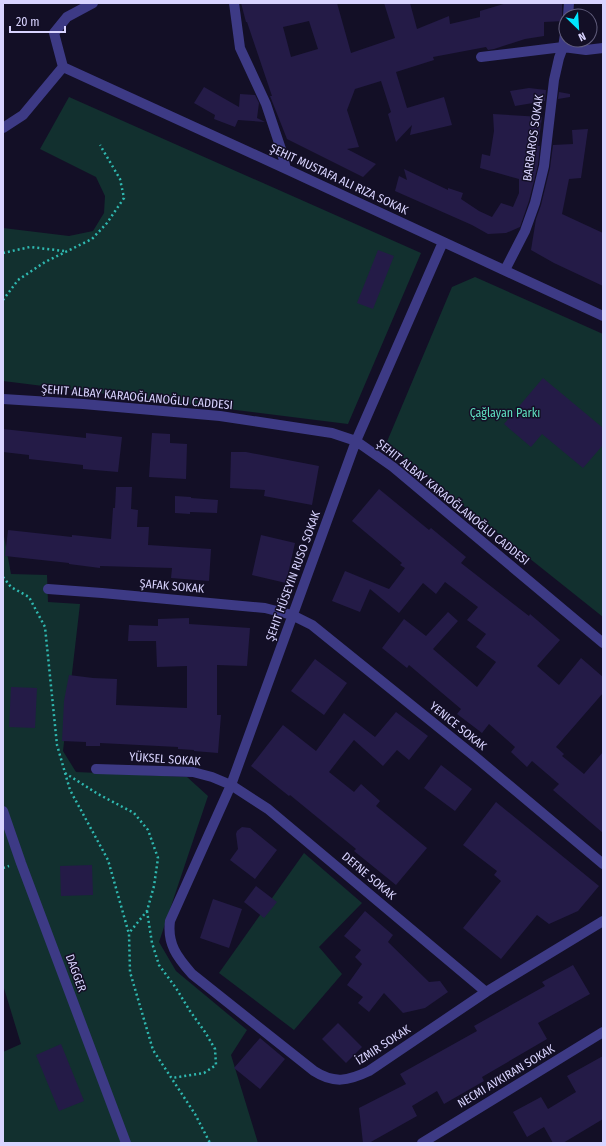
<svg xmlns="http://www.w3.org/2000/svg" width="606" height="1146" font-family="'Fira Sans Condensed',sans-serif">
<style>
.green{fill:#12302f}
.building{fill:#241b47;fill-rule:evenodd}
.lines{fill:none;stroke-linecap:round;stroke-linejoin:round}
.path{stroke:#2fb8b0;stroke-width:2.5;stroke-dasharray:2 3;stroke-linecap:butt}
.minor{stroke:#3d3a85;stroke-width:10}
.labels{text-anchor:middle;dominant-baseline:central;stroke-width:3;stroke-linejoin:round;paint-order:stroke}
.street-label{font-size:12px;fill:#d9d4ff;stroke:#130f26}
.park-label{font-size:12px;fill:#5fe0c0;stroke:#130f26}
</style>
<rect width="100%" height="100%" fill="#130f26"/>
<path class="green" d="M 69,97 L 421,253 L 348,424 L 3,381 L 3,228 L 69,236 L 93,231 L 104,213 L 105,196 L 96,177 L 40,149 Z
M 475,277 L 603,334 L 603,617 L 386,444 L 452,287 Z
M 3,531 L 11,574 L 47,575 L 48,602 L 80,604 L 63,751 L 76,772 L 187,777 L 208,796 L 159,942 L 176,971 L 247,1030 L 231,1055 L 258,1143 L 3,1143 L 3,1052 L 21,1044 L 3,985 Z
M 304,853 L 362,903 L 319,947 L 342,974 L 294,1030 L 219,973 Z"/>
<path class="building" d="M 241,3 L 337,3 L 351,53 L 395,38 L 384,3 L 410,3 L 417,29 L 449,16 L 450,24 L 480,17 L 480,11 L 507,3 L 562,3 L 562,16 L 564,21 L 544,22 L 544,36 L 525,39 L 494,49 L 488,50 L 486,47 L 433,57 L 434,60 L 396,72 L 407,108 L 444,97 L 452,125 L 410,135 L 412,125 L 396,142 L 388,114 L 391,112 L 381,81 L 355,89 L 347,110 L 359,147 L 347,149 L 376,164 L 363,177 L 287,139 L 270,96 L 272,96 L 247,22 L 246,22 ZM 309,21 L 318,49 L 291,57 L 283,27 Z
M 204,87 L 239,107 L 240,94 L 255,95 L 259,103 L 257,118 L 265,122 L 238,120 L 235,127 L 214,119 L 215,115 L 194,103 Z
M 529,88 L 546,90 L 545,101 L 515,106 L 510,91 Z
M 559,92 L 570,94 L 570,97 L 558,99 Z
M 493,114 L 542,117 L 538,146 L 540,146 L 538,165 L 529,201 L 520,227 L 506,233 L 488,234 L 472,225 L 395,191 L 399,176 L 407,180 L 404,169 L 448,190 L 448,188 L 463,193 L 461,199 L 479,211 L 492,217 L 501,203 L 513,207 L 519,193 L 519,179 L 480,168 L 482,154 L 490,156 L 494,131 Z
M 588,129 L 581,178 L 569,179 L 562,214 L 603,233 L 603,286 L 554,263 L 531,250 L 536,219 L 541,205 L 550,168 L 553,145 L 573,144 L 572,130 Z
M 378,250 L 394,256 L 373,309 L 357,303 Z
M 543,378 L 603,428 L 603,445 L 583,468 L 542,434 L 531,447 L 504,424 Z
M 3,429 L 86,438 L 86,433 L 122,437 L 118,472 L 83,469 L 83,465 L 29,459 L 29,455 L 3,452 Z
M 152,433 L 170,434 L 170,443 L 187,444 L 186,479 L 149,477 Z
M 231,452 L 246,452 L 319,466 L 312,505 L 264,496 L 265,490 L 230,488 Z
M 116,487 L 132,487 L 131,509 L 138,510 L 137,527 L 149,527 L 148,545 L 211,549 L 209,581 L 171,578 L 172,568 L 100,566 L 100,568 L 69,564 L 69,563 L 5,556 L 8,530 L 72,537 L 72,535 L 111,539 L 113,508 L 115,508 Z
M 379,489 L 429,530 L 431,528 L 466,557 L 461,563 L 529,616 L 530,614 L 560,640 L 537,666 L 559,685 L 581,658 L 603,677 L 603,693 L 556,747 L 564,754 L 562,756 L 584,774 L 603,752 L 603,833 L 553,790 L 559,784 L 532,761 L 527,767 L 511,752 L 515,747 L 489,724 L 482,733 L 457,714 L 461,709 L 409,665 L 407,668 L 382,648 L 404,619 L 426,636 L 448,612 L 458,621 L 433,649 L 477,687 L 496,662 L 476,647 L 486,634 L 467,620 L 478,607 L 445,582 L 436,594 L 423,583 L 399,613 L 370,589 L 360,612 L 332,601 L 345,571 L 389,589 L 405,568 L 400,565 L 402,563 L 352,521 Z
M 175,496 L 191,497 L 191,498 L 218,500 L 217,513 L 190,512 L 190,514 L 175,513 Z
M 261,535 L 295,543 L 286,583 L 252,575 Z
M 189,618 L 189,624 L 250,628 L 247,666 L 217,665 L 217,715 L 221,715 L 218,753 L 194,751 L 194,750 L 178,749 L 178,747 L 100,743 L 100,746 L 86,746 L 86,742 L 62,741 L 64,701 L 69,675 L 93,678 L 117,679 L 116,705 L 187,708 L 187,666 L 157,667 L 156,641 L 128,641 L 129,625 L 158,626 L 158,619 Z
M 315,659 L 347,683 L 324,715 L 291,691 Z
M 11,687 L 37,688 L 35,728 L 9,727 Z
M 396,712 L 428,736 L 409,760 L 397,750 L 383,766 L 354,740 L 329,772 L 354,792 L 361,784 L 380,801 L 376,806 L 427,848 L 396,885 L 354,851 L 356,849 L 290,795 L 289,796 L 251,766 L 283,725 L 316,751 L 344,713 L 375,737 Z
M 441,765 L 472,789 L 455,811 L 424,788 Z
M 496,802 L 599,886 L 578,911 L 549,924 L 537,915 L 501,959 L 463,928 L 501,881 L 494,875 L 497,871 L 463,845 Z
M 242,827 L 250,828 L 277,850 L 255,879 L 230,860 L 238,849 L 236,834 L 237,831 Z
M 92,865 L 93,895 L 61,896 L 60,866 Z
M 256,886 L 277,902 L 264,918 L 244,902 Z
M 213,899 L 242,909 L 229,948 L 200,938 Z
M 365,911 L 393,935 L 388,942 L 429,982 L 440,981 L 448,992 L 425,1008 L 403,1013 L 384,993 L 369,1012 L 358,1003 L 363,997 L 347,985 L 362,964 L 355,957 L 361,950 L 344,936 Z
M 573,965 L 590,994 L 538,1023 L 547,1039 L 482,1077 L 484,1081 L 444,1104 L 437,1091 L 412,1106 L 417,1116 L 369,1143 L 363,1143 L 359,1108 L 406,1084 L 400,1074 L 477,1031 L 474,1026 L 545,986 L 542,982 Z
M 338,1023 L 362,1047 L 346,1063 L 322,1039 Z
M 260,1038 L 285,1059 L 260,1089 L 234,1068 Z
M 61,1044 L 84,1101 L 59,1111 L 36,1055 Z
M 603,1056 L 603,1119 L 563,1143 L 553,1143 L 544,1127 L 527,1137 L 513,1112 L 541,1097 L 548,1109 L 576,1092 L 567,1076 Z"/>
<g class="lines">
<path class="path" d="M 3,253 L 30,247 L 64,251
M 3,300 L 18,280 L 45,262 L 92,239 L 107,223 L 124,198 L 120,179 L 100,145
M 3,577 L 11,587 L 29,597 L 45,627 L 57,745 L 70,790 L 108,860 L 129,934 L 130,972 L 153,1050 L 195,1114 L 210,1143
M 65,773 L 98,794 L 134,813 L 148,830 L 158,858 L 154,886 L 147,911 L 129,933
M 3,868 L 9,866
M 147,911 L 152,943 L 159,965 L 176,988 L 190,1011 L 205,1032 L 215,1049 L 216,1065 L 204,1073 L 172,1078"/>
<path class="minor" d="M 234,3 L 240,48 L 266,104 L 281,149 L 286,169
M 568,16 L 569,3
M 481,57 L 563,47 L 586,50 L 603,48
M 63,67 L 286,169 L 603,316
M 63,67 L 54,33 L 67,17 L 93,3
M 3,128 L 23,115 L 63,67
M 443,242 L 356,441 L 231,785 L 170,921 C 167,944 177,957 192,974 L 314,1071 C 334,1084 348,1081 369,1071 L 486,992 L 603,921
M 505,270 L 525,231 L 535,203 L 544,166 L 554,80 L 559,58 L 563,47 L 566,28
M 3,399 L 83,404 L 220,416 L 332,433 L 356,441 L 393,467 L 603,643
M 48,589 L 102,593 L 265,608 L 292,615 L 312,625 L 473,755 L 603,864
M 96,769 L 193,772 L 212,777 L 231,785 L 268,809 L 486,992
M 3,811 L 21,863 L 126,1143
M 422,1143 L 603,1032"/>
</g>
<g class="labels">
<g class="street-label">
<text transform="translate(533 138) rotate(-82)">BARBAROS SOKAK</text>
<text transform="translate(339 179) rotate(25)">ŞEHIT MUSTAFA ALI RIZA SOKAK</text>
<text transform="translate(137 397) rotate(5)">ŞEHIT ALBAY KARAOĞLANOĞLU CADDESI</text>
<text transform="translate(453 502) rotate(39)">ŞEHIT ALBAY KARAOĞLANOĞLU CADDESI</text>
<text transform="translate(293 576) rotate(-70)">ŞEHIT HÜSEYIN RUSO SOKAK</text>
<text transform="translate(172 586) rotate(5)">ŞAFAK SOKAK</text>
<text transform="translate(458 726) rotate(39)">YENICE SOKAK</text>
<text transform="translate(165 759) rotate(4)">YÜKSEL SOKAK</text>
<text transform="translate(369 876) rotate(40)">DEFNE SOKAK</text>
<text transform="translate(76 973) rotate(70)">DAGGER</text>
<text transform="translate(383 1045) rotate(-33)">İZMIR SOKAK</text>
<text transform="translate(506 1076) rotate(-31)">NECMI AVKIRAN SOKAK</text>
</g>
<g class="park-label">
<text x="505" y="413">Çağlayan Parkı</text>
</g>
</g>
<rect width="606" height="1146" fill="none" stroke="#d9d4ff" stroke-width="8"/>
<g transform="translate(578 28) rotate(155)"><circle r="19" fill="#130f26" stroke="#625e7d"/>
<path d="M0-3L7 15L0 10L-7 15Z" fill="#00e5ff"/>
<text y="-6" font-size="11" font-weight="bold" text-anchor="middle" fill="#d9d4ff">N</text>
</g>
<path d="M10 26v6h55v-6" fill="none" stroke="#d9d4ff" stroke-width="2"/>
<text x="16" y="26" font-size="12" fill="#d9d4ff" stroke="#130f26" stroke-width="3" paint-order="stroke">20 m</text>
</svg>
